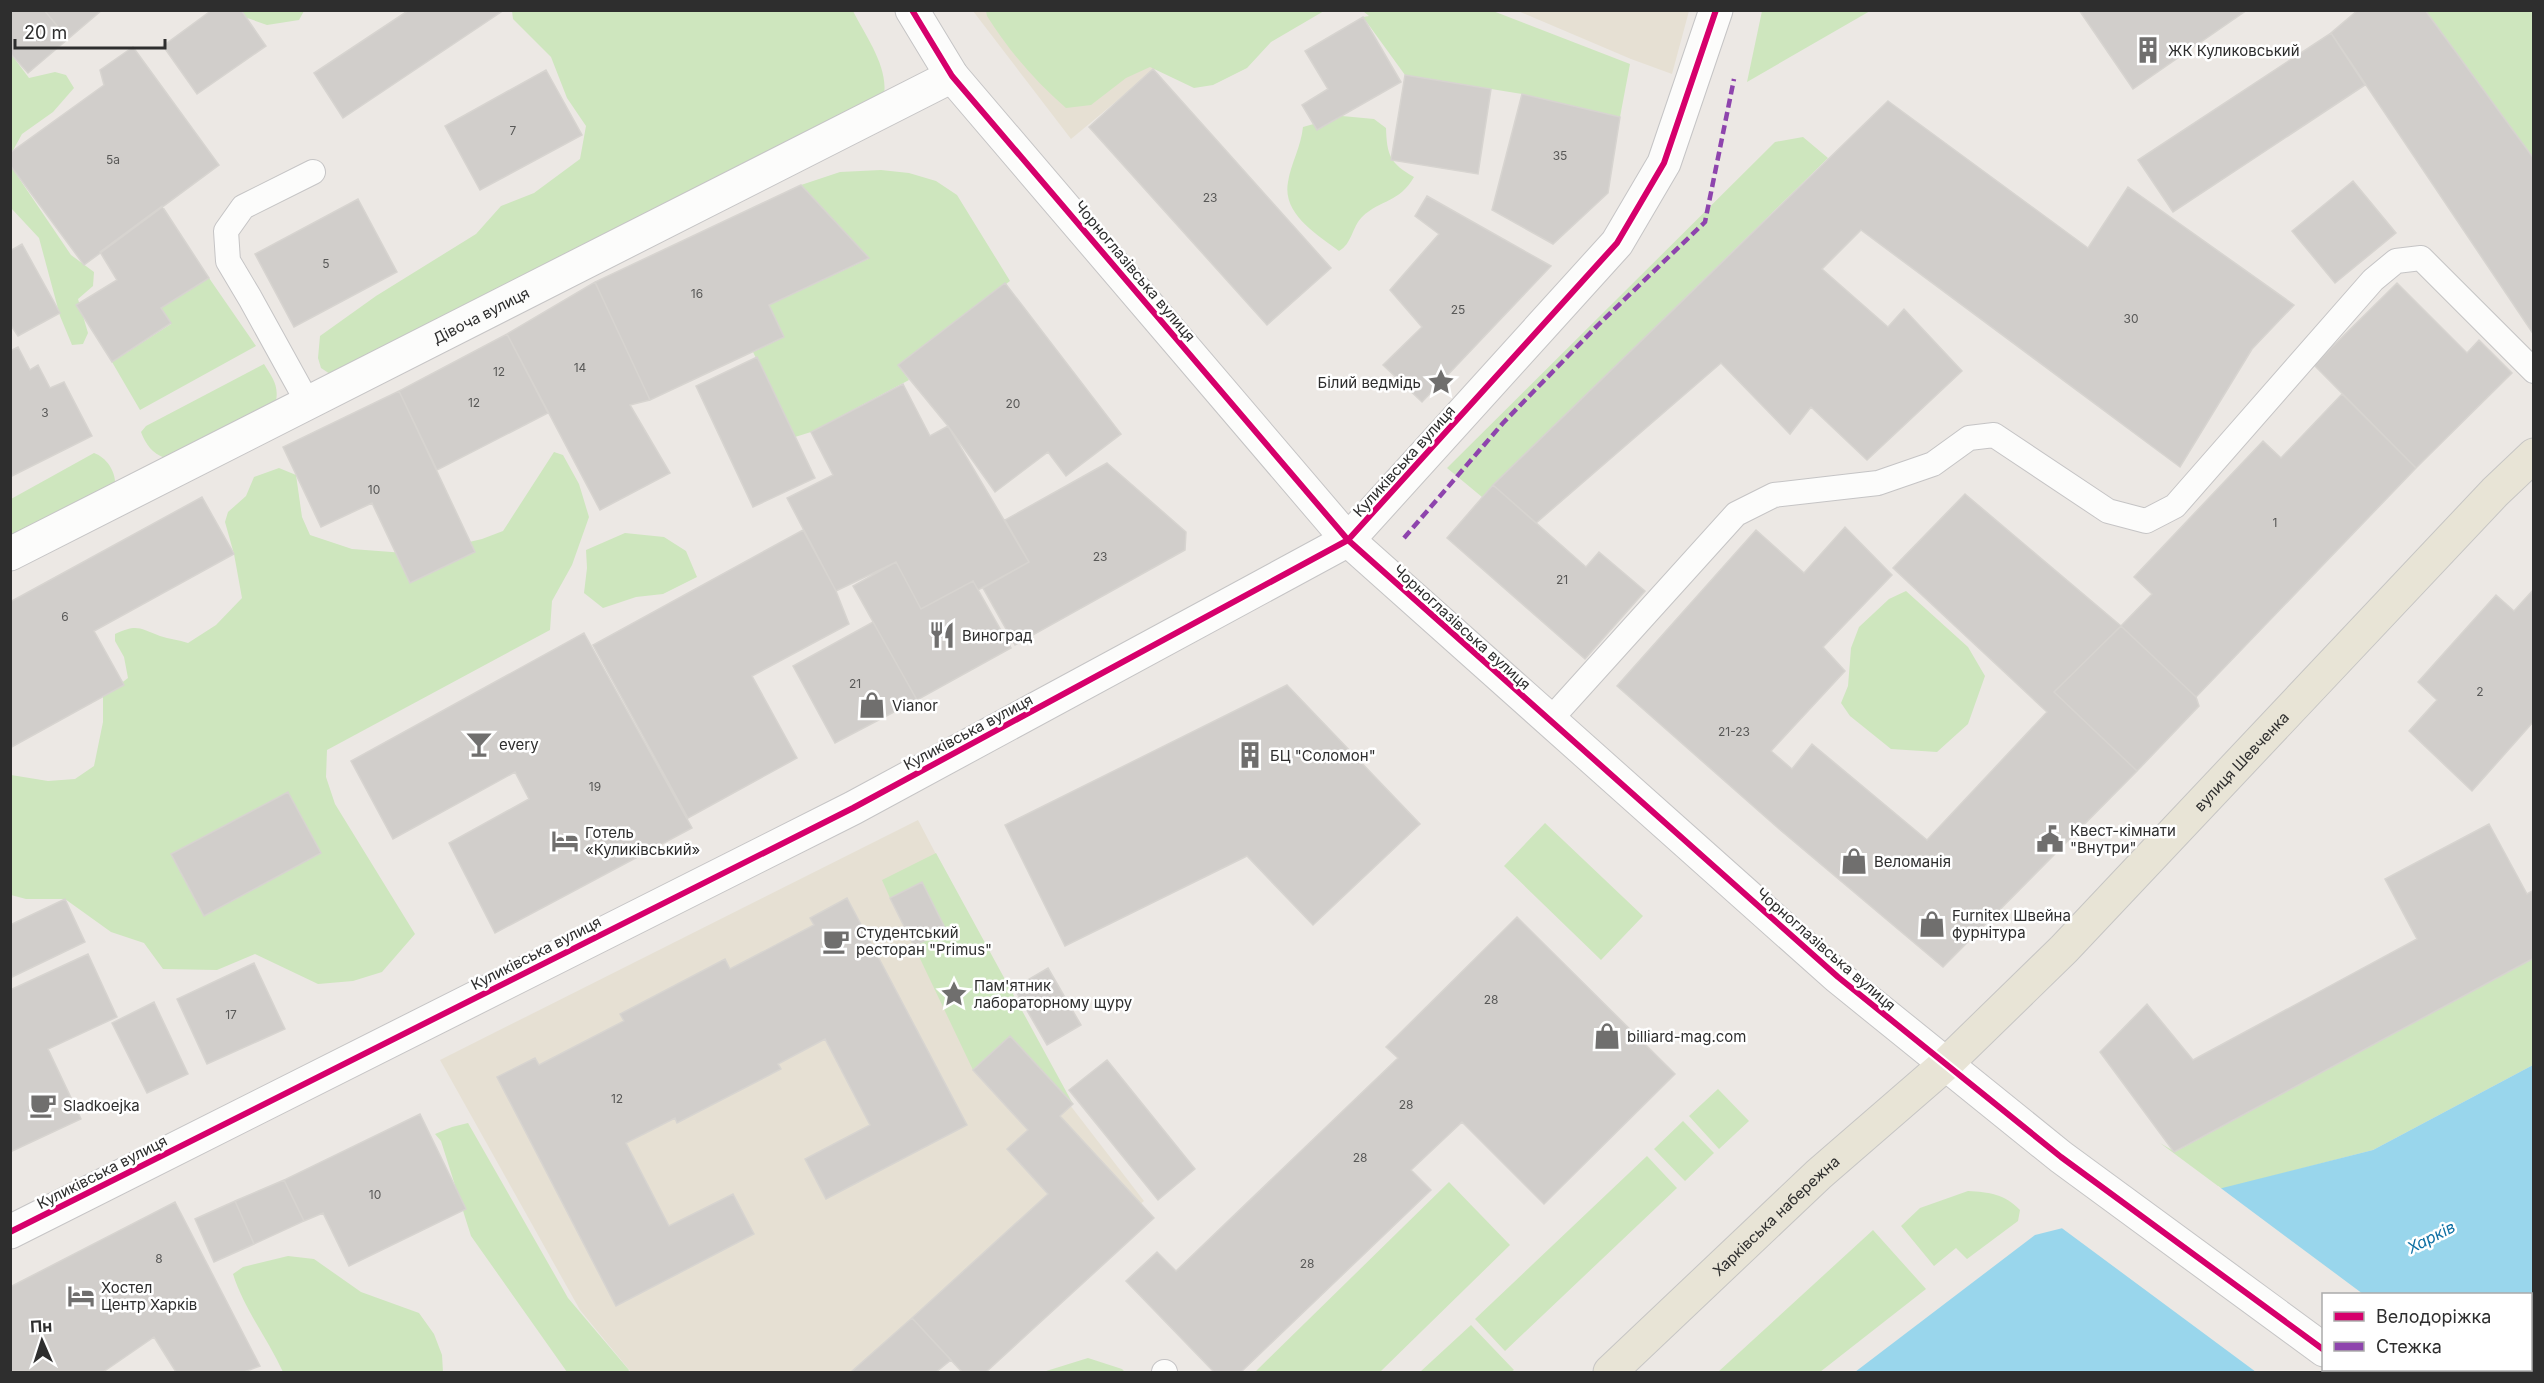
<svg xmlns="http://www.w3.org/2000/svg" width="2544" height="1383" font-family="Inter,sans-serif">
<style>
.education{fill:#e6e0d3}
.green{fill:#cee6be}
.water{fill:#99d6ec}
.pier{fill:#ece8e4}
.building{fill:#d1cecb;stroke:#d7d4d0;stroke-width:1.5}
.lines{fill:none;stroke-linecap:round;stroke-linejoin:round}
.service-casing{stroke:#c5c4c5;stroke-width:26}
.minor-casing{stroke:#c5c4c5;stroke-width:35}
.tertiary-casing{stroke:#c5c4c5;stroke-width:35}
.primary-casing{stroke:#c6c5c4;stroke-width:35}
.service{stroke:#fcfcfb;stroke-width:24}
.minor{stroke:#fcfcfb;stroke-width:33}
.tertiary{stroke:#fcfcfb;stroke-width:33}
.primary{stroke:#e8e4d6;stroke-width:33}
.quiet{stroke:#8e44ad;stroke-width:4.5;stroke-dasharray:9 4.5;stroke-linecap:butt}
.cycleway-casing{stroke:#fff;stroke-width:10}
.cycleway{stroke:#d6006c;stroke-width:6}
.labels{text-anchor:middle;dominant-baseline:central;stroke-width:5;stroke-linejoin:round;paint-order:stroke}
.number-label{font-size:12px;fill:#585857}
.poi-label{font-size:15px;fill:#2e2e2e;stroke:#fff;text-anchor:start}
.street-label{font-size:15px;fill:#2e2e2e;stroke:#fff}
.water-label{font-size:16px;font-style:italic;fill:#0d6fa3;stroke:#fff}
</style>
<rect width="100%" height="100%" fill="#ece8e4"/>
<path class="education" d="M 973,11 L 1225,11 L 1071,139 Z
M 1518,11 L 1689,11 L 1672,74 L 1631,59 Z
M 918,820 L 1063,1096 L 1144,1201 L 936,1372 L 631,1372 L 580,1310 L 440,1060 Z"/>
<path class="green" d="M 232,11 L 304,11 L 299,20 L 267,25 L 233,13 Z
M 512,11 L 853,11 C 866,37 891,70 883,99 L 333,376 L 321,368 L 318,358 L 320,336 L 376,296 L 476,234 L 501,206 L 534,193 L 580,159 L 586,126 L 567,98 L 551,57 L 513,19 Z
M 986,11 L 986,10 L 1324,11 L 1271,42 L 1247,68 L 1213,85 L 1194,88 L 1150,67 L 1126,78 L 1091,105 L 1066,108 C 1035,81 1009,51 987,16 Z
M 1363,11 L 1493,11 L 1630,64 L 1620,117 L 1522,94 L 1405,75 L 1363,17 L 1369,16 Z
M 1762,11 L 1762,10 L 1870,11 L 1747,82 Z
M 2403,11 L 2533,11 L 2533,159 Z
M 11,54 L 29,78 L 55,72 L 66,75 L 74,88 L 53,112 L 22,134 L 11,154 Z
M 1342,116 L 1374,119 L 1386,128 C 1387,156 1390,163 1414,177 C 1399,203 1381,199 1362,217 C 1352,227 1352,244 1339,251 C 1317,234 1282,214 1288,182 C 1291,163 1301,147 1303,127 Z
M 1803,137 L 1828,158 L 1482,497 L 1447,468 L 1775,142 Z
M 10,165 L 71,255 L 94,272 L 93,286 L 78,299 L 88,333 L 83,344 L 72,345 L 60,316 L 39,238 L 11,208 Z
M 881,170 L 909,173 L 936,181 L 957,195 L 1010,281 L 898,365 L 909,380 L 811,432 L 795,437 L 753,352 L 784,337 L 769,305 L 868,259 L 801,185 L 840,172 Z
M 209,278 L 256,346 L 140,410 L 112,362 L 171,324 L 161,308 Z
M 264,364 C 272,377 279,385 276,401 L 165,458 C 152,453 146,445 141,432 L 146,426 Z
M 554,452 L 563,455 L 579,484 L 589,517 L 572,565 L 552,601 L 550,630 L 327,750 L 326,777 L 335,804 L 415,934 L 382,972 L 353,981 L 318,984 L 255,954 L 217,970 L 163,969 L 144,943 L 111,932 L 65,899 L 26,899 L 11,895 L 11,775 L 48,781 L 75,779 L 94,766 L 103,722 L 103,697 L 128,678 L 124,657 L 115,641 L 115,634 C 137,624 139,628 160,636 C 169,639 179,640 188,643 L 216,625 L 242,598 L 234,554 L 225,522 L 228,512 L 246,496 L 254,477 L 279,468 L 296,475 L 302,517 L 310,535 L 352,549 L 418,554 L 482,539 L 503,531 Z
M 94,453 C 108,458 117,474 115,488 L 11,542 L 11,499 Z
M 625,533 L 664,537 L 686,551 L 697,577 L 663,594 L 636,597 L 603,608 L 584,593 L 587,568 L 586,550 Z
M 1906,591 L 1968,647 L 1985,676 L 1968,724 L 1937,752 L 1891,749 L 1850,716 L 1841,703 L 1848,686 L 1851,648 L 1859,627 L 1889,599 Z
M 1545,823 L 1643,916 L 1601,960 L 1504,866 Z
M 936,853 L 1073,1104 L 1011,1037 L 973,1070 L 914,946 L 922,882 L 890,898 L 882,880 Z
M 2533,958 L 2533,1065 L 2373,1150 L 2222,1189 L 2160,1143 L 2175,1152 Z
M 1718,1089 L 1749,1121 L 1719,1149 L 1689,1116 Z
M 1683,1121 L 1714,1153 L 1685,1181 L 1654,1149 Z
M 468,1123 L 568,1298 L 629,1370 L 628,1372 L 567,1372 L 471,1236 L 441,1141 L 435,1134 L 452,1127 Z
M 1647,1156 L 1677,1188 L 1505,1351 L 1475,1319 Z
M 1449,1182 L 1510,1245 L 1380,1372 L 1255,1372 Z
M 1968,1191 C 1989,1192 2005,1194 2020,1210 L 2018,1221 L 1967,1259 L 1956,1248 L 1934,1266 L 1901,1226 L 1920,1208 Z
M 1873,1230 L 1926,1289 L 1820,1372 L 1718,1372 Z
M 288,1256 L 314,1259 L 361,1292 L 419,1313 L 434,1334 L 442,1355 L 443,1372 L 283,1372 C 268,1339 244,1309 233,1274 L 243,1267 Z
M 1471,1325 L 1514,1370 L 1511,1372 L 1420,1372 Z
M 1088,1358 L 1122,1369 L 1125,1372 L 1043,1372 Z"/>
<path class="water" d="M 2533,1065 L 2533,1319 L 2531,1321 L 2530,1294 L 2324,1294 L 2324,1370 L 2457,1372 L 1855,1372 L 2035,1235 L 2373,1150 Z"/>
<path class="pier" d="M 2218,1186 L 2363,1294 L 2324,1294 L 2324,1370 L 2463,1371 L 2256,1372 L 2059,1226 Z"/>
<path class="building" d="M 10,10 L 44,10 L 68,39 L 28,73 L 10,53 Z
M 44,10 L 102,10 L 68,39 Z
M 212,10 L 241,10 L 266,46 L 197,94 L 163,46 Z
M 409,10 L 504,10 L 343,118 L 314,73 Z
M 2079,10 L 2247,10 L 2133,89 Z
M 2358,10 L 2425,10 L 2534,159 L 2534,335 L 2331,33 Z
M 1363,17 L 1401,82 L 1317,130 L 1302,105 L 1328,89 L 1305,51 Z
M 2331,33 L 2365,85 L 2173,212 L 2138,160 Z
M 133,47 L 219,165 L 84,265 L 10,165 L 10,153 L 104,85 L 100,70 Z
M 1153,69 L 1331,268 L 1267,325 L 1089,127 Z
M 546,70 L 582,135 L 480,190 L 445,126 Z
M 1405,75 L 1491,89 L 1478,174 L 1391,160 Z
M 1522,94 L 1620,117 L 1608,193 L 1553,244 L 1492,210 Z
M 1888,101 L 2088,248 L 2128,187 L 2294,305 L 2252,349 L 2180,467 L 1861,230 L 1822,269 L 1888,327 L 1904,309 L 1962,371 L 1867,460 L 1811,407 L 1790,434 L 1721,363 L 1536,523 L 1493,485 Z
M 2353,181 L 2396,233 L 2335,283 L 2292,231 Z
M 801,185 L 869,258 L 769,305 L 784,337 L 650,400 L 595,282 Z
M 1427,196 L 1551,266 L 1422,402 L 1383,365 L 1422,327 L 1390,290 L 1439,234 L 1415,216 Z
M 358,199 L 397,272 L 294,327 L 255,254 Z
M 162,206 L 209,278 L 161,308 L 171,323 L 112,362 L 76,305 L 117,280 L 100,252 Z
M 22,244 L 60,313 L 18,336 L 10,324 L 10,251 Z
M 595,282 L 650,400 L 630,405 L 670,473 L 600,510 L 507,334 Z
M 1005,283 L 1121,434 L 1066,476 L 1048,452 L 995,492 L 948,426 L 898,365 Z
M 2397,283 L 2467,353 L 2479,340 L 2512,373 L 2416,468 L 2314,365 Z
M 507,334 L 548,413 L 437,470 L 399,391 Z
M 18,347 L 30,370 L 38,365 L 50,388 L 64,382 L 92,436 L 10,477 L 10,351 Z
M 18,347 L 30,370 L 38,365 L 50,388 L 64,382 L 92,436 L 10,477 L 10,351 Z
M 757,357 L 815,478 L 753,507 L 696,386 Z
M 903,384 L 930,436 L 948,426 L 1029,562 L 978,590 L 973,581 L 921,609 L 896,562 L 836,591 L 787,498 L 833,475 L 811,432 Z
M 399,391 L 475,552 L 410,583 L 372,503 L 321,527 L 283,447 Z
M 2342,394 L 2416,468 L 2196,697 L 2121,626 L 2152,594 L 2134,577 L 2263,441 L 2281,458 Z
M 1107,463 L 1186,532 L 1185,550 L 1015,645 L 983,588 L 1029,562 L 1005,520 Z
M 1493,485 L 1586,567 L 1599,552 L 1645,591 L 1585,659 L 1447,538 Z
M 1965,494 L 2121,626 L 2054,692 L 2137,771 L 1943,967 L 1778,828 L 1617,686 L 1756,530 L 1804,573 L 1845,527 L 1892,575 L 1823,647 L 1845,671 L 1771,751 L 1792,769 L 1812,744 L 1927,840 L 2047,712 L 1893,568 Z
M 202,497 L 234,554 L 94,631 L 124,685 L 10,748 L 10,602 Z
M 803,530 L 836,591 L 849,624 L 752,676 L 797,758 L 688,818 L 593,645 Z
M 896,562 L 921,609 L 973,581 L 1011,648 L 917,700 L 853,586 Z
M 2534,589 L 2534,721 L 2472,791 L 2409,731 L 2437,700 L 2418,682 L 2496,595 L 2514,611 Z
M 873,622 L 917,700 L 835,743 L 793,666 Z
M 2121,626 L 2196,697 L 2199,706 L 2137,771 L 2054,692 Z
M 584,633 L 692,828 L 495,933 L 449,843 L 529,799 L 515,772 L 393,839 L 351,761 Z
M 1287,685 L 1420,824 L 1313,925 L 1247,856 L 1065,946 L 1005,825 Z
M 288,792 L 321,853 L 204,916 L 171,854 Z
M 2489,824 L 2527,894 L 2534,890 L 2534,958 L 2174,1152 L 2100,1052 L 2147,1004 L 2193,1060 L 2417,939 L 2385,879 Z
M 922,882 L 946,930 L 914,946 L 890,898 Z
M 847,898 L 967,1125 L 826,1199 L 805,1159 L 870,1125 L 825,1039 L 778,1064 L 781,1069 L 677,1123 L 675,1118 L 626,1143 L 669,1226 L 733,1194 L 754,1234 L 616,1306 L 497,1077 L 535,1058 L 539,1065 L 624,1021 L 620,1014 L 725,959 L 730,969 L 814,925 L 810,918 Z
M 65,899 L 85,942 L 10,978 L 10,925 Z
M 1517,917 L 1675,1074 L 1544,1204 L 1462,1122 L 1411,1170 L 1431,1190 L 1241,1372 L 1214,1372 L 1126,1281 L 1157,1252 L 1176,1271 L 1398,1058 L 1386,1047 Z
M 88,954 L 117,1017 L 48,1049 L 81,1119 L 10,1152 L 10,990 Z
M 254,963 L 285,1029 L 207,1064 L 177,999 Z
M 1048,968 L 1081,1025 L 1047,1045 L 1014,988 Z
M 154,1002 L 188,1074 L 147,1093 L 112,1023 Z
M 1010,1036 L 1073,1104 L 1060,1116 L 1154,1218 L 986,1372 L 962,1372 L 912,1318 L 1048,1194 L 1007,1149 L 1028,1130 L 973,1070 Z
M 1107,1060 L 1195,1169 L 1158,1200 L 1069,1090 Z
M 420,1114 L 466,1209 L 349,1266 L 323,1213 L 304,1221 L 284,1180 Z
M 284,1180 L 304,1221 L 254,1244 L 235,1201 Z
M 235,1201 L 254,1244 L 214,1262 L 195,1219 Z
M 175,1202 L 260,1366 L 244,1372 L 176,1372 L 154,1337 L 103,1372 L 10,1372 L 10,1287 Z
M 912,1318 L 951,1360 L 936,1372 L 851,1372 Z"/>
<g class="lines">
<defs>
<path id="service" d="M 308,403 L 250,298 L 228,261 L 226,231 L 243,207 L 313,172
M 1549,721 L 1736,514 L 1774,495 L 1878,483 L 1933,464 L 1969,438 L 1994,435 L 2108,511 L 2146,521 L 2175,506 L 2373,280 L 2396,261 L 2421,258 L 2534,371
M 1164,1372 L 1165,1372"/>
<g id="minor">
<path id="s1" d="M 10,554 L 952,76"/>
<path d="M 10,1232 L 853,808 L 1348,540 L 1617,243 L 1664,163 L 1716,10"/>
</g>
<path id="tertiary" d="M 912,10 L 952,76 L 1348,540 L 1838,977 L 2061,1157 L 2324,1350
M 2351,1370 L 2355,1372"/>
<g id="primary">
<path id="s2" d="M 1610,1372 L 1819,1174 L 1946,1064 L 2064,949 L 2495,492 L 2534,455"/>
</g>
</defs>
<use href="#service" class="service-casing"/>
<use href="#minor" class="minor-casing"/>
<use href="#tertiary" class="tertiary-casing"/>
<use href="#primary" class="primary-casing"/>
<use href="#service" class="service"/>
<use href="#minor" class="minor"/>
<use href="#tertiary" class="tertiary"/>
<use href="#primary" class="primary"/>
<path class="quiet" d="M 1404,538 L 1503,423 L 1598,325 L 1705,222 L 1734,79"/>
<defs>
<path id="cycleway" d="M 912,10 L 952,76 L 1348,540 L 1838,977 L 2061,1157 L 2324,1350
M 10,1232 L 853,808 L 1348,540 L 1617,243 L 1664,163 L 1716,10"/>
</defs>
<use href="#cycleway" class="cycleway-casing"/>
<use href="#cycleway" class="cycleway"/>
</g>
<defs>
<symbol id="building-bare" viewBox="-9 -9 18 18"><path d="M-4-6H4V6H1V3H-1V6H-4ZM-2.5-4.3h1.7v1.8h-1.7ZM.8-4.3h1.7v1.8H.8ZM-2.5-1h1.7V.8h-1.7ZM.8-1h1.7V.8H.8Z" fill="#706f6e" stroke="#fff" stroke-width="2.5" paint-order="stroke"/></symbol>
<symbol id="sight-bare" viewBox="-9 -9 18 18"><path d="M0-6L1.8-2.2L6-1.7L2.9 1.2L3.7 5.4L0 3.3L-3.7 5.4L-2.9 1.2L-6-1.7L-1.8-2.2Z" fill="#706f6e" stroke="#fff" stroke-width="2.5" paint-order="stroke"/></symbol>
<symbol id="restaurant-bare" viewBox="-9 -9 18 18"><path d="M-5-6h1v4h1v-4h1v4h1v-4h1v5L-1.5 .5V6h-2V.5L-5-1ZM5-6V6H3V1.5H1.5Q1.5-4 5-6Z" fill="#706f6e" stroke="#fff" stroke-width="2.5" paint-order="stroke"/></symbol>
<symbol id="shop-bare" viewBox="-9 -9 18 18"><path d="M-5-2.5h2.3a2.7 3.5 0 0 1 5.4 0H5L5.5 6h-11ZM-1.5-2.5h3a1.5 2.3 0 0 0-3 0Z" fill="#706f6e" stroke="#fff" stroke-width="2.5" paint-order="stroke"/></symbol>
<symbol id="bar-bare" viewBox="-9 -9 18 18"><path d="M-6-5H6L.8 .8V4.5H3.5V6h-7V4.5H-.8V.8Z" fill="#706f6e" stroke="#fff" stroke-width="2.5" paint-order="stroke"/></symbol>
<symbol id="civic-bare" viewBox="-9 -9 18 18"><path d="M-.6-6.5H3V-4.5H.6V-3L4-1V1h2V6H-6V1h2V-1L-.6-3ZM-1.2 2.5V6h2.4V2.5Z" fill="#706f6e" stroke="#fff" stroke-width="2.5" paint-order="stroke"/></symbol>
<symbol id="hotel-bare" viewBox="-9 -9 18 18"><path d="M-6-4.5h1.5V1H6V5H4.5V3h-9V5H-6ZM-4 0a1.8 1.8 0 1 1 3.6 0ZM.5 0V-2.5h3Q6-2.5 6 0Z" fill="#706f6e" stroke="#fff" stroke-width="2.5" paint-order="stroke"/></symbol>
<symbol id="cafe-bare" viewBox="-9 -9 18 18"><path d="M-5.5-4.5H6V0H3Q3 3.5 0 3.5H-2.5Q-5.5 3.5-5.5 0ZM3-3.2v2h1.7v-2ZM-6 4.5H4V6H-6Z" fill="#706f6e" stroke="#fff" stroke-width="2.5" paint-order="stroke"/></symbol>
</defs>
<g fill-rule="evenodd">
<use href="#building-bare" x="2129" y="31" width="38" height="38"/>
<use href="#sight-bare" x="1422" y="363" width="38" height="38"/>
<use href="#restaurant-bare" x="923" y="616" width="38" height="38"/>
<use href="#shop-bare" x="853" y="686" width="38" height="38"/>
<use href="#bar-bare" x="460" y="725" width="38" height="38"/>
<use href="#building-bare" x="1231" y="736" width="38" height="38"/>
<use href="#civic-bare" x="2031" y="820" width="38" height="38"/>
<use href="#hotel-bare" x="546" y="822" width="38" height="38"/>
<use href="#shop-bare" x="1835" y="842" width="38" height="38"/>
<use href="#shop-bare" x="1913" y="905" width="38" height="38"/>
<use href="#cafe-bare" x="817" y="922" width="38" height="38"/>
<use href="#sight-bare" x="935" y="975" width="38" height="38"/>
<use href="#shop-bare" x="1588" y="1017" width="38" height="38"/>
<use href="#cafe-bare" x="24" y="1086" width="38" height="38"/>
<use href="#hotel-bare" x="62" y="1277" width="38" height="38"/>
</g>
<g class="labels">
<g class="number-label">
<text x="513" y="130">7</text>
<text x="1560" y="155">35</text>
<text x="113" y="159">5а</text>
<text x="1210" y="197">23</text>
<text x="326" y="263">5</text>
<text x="697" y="293">16</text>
<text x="1458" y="309">25</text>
<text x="2131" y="318">30</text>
<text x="580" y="367">14</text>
<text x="499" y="371">12</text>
<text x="474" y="402">12</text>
<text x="1013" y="403">20</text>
<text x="45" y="412">3</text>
<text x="374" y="489">10</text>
<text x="2275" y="522">1</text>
<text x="1100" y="556">23</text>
<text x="1562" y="579">21</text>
<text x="65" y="616">6</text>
<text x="855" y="683">21</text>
<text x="2480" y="691">2</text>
<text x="1734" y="731">21-23</text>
<text x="595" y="786">19</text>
<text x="1491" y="999">28</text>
<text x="231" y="1014">17</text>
<text x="617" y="1098">12</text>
<text x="1406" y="1104">28</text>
<text x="1360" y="1157">28</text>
<text x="375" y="1194">10</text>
<text x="159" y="1258">8</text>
<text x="1307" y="1263">28</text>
</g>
<g class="poi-label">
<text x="2168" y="50">ЖК Куликовський</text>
<text x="1421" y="382" text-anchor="end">Білий ведмідь</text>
<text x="962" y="635">Виноград</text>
<text x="892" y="705">Vianor</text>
<text x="499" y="744">every</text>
<text x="1270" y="755">БЦ "Соломон"</text>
<text x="2070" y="830">Квест-кімнати<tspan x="2070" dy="17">"Внутри"</tspan></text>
<text x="585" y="832">Готель<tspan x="585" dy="17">«Куликівський»</tspan></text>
<text x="1874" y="861">Веломанія</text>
<text x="1952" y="915">Furnitex Швейна<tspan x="1952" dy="17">фурнітура</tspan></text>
<text x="856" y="932">Студентський<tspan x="856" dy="17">ресторан "Primus"</tspan></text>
<text x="974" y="985">Пам'ятник<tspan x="974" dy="17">лабораторному щуру</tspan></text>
<text x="1627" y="1036">billiard-mag.com</text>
<text x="63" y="1105">Sladkoejka</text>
<text x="101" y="1287">Хостел<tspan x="101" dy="17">Центр Харків</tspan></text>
</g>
<g class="street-label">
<text transform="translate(1135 271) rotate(50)">Чорноглазівська вулиця</text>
<text stroke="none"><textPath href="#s1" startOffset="528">Дівоча вулиця</textPath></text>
<text transform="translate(1404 461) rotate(-48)">Куликівська вулиця</text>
<text transform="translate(1462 627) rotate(42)">Чорноглазівська вулиця</text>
<text transform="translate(968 732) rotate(-28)">Куликівська вулиця</text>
<text stroke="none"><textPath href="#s2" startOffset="879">вулиця Шевченка</textPath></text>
<text transform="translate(1826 949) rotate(41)">Чорноглазівська вулиця</text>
<text transform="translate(536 953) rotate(-27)">Куликівська вулиця</text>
<text transform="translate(102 1172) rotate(-27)">Куликівська вулиця</text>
<text stroke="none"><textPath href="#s2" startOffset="228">Харківська набережна</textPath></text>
</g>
<g class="water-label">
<text transform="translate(2431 1237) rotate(-27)">Харків</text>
</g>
</g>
<rect width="2544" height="1383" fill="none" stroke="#2e2e2e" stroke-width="24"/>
<rect x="2322" y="1293" width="210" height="78" fill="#ffffff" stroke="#ababab" stroke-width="1.5"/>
<rect x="2334" y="1312" width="30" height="9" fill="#d6006c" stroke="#ababab" stroke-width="1.5"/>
<text x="2376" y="1323" font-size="18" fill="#2e2e2e">Велодоріжка</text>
<rect x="2334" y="1342" width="30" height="9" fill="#8e44ad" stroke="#ababab" stroke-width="1.5"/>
<text x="2376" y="1353" font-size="18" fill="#2e2e2e">Стежка</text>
<g transform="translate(42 1341) rotate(357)" stroke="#ffffff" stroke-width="4.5" paint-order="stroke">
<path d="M0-4.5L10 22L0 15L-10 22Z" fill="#2e2e2e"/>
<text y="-9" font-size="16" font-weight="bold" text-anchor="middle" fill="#2e2e2e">Пн</text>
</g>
<path d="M15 39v9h150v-9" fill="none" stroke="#2e2e2e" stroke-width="3"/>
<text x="24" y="39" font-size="18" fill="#2e2e2e" stroke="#ffffff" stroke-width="4.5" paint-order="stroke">20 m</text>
</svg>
